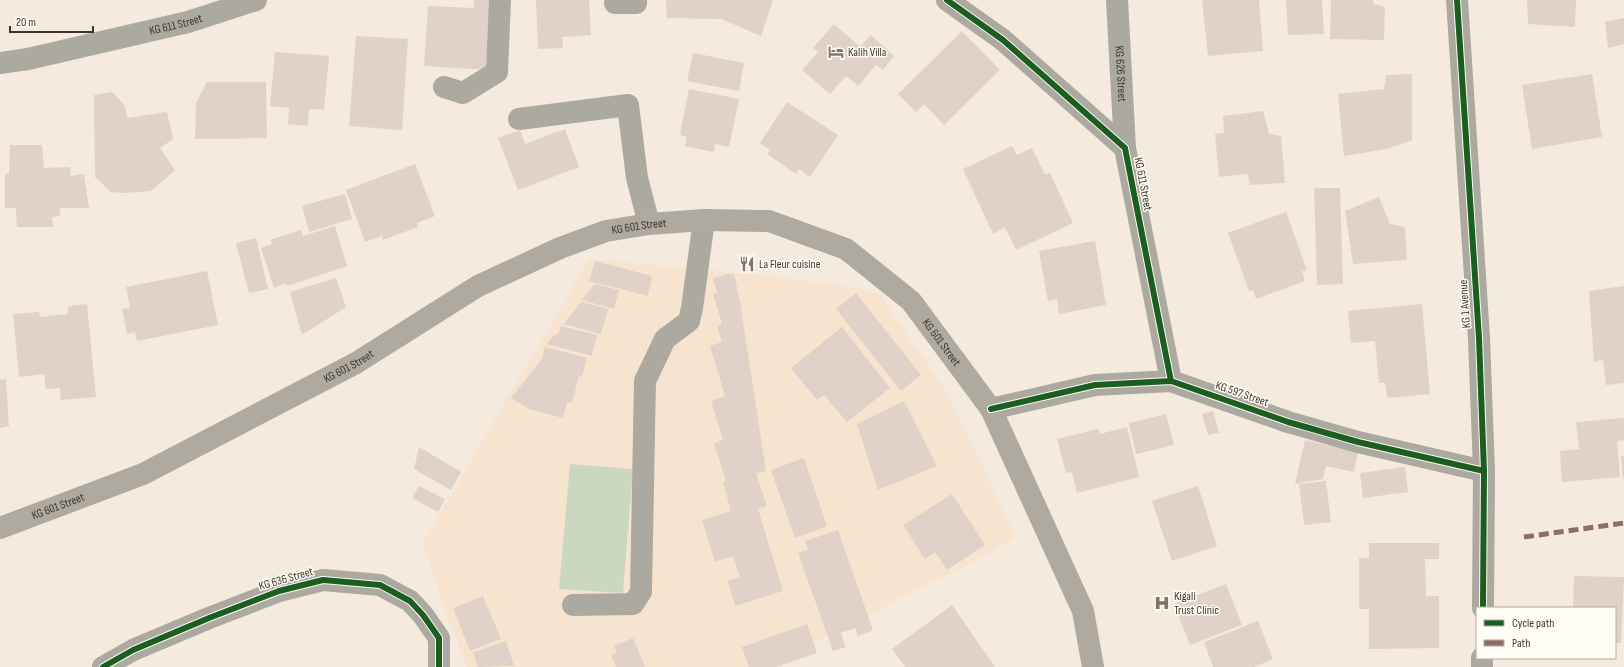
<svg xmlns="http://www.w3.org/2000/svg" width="1624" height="667" font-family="'Sofia Sans Condensed',sans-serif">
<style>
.built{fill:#f7e4ce}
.green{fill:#cbd8bf}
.building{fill:#e0d1c9}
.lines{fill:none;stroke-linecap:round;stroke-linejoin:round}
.minor{stroke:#aca9a1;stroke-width:22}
.major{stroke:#afaaa0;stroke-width:22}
.quiet{stroke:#8d6e63;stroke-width:5;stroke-dasharray:10 5;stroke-linecap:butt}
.cycleway-casing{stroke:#fffbf5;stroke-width:8}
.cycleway{stroke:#1b5e20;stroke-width:6}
.labels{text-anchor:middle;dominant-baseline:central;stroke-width:3;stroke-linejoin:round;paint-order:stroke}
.street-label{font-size:12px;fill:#3e362c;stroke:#fffbf5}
.poi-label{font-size:12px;fill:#3e362c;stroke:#fffbf5;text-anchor:start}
</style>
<rect width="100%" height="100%" fill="#f4eade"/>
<path class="built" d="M 590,259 L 761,275 L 841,285 L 880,295 L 944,388 L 1016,535 L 989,554 L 765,667 L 467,667 L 443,605 L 423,543 L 513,388 Z"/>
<path class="green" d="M 570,464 L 633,469 L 623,593 L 559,589 Z"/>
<path class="building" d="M 474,0 L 493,0 L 488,70 L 424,66 L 428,6 L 474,8 Z
M 536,0 L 589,0 L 591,35 L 562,37 L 563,48 L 538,49 Z
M 666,0 L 773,0 L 761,36 L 721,19 L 667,18 Z
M 1202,0 L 1259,0 L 1263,51 L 1208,56 Z
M 1286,0 L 1322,0 L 1324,34 L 1288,35 Z
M 1331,0 L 1373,0 L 1374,4 L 1385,7 L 1384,40 L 1330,39 Z
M 1527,0 L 1576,0 L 1575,27 L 1528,24 Z
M 1624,18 L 1624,44 L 1608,48 L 1605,22 Z
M 834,24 L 860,47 L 871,35 L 894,56 L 883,70 L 876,65 L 858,86 L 846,76 L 830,94 L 802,70 L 818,52 L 813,48 Z
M 962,31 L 1000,70 L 944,125 L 924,104 L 916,112 L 898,94 Z
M 356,36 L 408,39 L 402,130 L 349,126 Z
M 275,52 L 329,56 L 324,110 L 309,109 L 308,126 L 288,124 L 289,108 L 270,106 Z
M 693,53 L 744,63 L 739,91 L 687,81 Z
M 1412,74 L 1412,140 L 1387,149 L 1344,156 L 1338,94 L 1384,89 L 1386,75 Z
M 1592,74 L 1602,137 L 1532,149 L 1522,85 Z
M 207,82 L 266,82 L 267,138 L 195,139 L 196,103 Z
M 689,89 L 739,99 L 729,147 L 715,144 L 714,152 L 685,146 L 687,137 L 680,135 Z
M 112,92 L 125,106 L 127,118 L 167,112 L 173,139 L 160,148 L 175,170 L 151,191 L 124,193 L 111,192 L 95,177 L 94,95 Z
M 787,102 L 838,135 L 810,177 L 799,169 L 796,174 L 767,154 L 770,150 L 760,143 Z
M 1263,111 L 1269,134 L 1281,136 L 1285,183 L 1250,185 L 1248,174 L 1219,177 L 1215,134 L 1224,133 L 1223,116 Z
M 565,129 L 579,167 L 518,190 L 498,138 L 520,130 L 525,144 Z
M 10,145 L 42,145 L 44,168 L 70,167 L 71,176 L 84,174 L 89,208 L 60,208 L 60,216 L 52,217 L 53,227 L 17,227 L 16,208 L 5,208 L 5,174 L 9,174 Z
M 1012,146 L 1017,155 L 1032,148 L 1045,175 L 1050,173 L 1073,223 L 1016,250 L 1005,227 L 993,234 L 963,169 Z
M 415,164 L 435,216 L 417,223 L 418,227 L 383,240 L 382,236 L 365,242 L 346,190 Z
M 1314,188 L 1340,188 L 1343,284 L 1317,285 Z
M 345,194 L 352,219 L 309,232 L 302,206 Z
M 1379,197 L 1390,224 L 1405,227 L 1407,260 L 1353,264 L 1345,211 Z
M 1286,212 L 1307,270 L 1302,271 L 1305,281 L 1256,299 L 1253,290 L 1249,291 L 1228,233 Z
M 335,226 L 347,266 L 287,286 L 286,283 L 274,288 L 261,248 L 272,244 L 270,240 L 301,230 L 303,236 Z
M 256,238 L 268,289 L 249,293 L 236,243 Z
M 1095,241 L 1106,305 L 1059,314 L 1057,299 L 1048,301 L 1039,251 Z
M 595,261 L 652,276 L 648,296 L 589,281 Z
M 207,271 L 218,325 L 137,341 L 135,332 L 127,334 L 122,309 L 130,308 L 126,287 Z
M 731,273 L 732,275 L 734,274 L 740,302 L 766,471 L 756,473 L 767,506 L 758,509 L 783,591 L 735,606 L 728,581 L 740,577 L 733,556 L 715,562 L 702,520 L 731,511 L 723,482 L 726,481 L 714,443 L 723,440 L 711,401 L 725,396 L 710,346 L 722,342 L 717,326 L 722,324 L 713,294 L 717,293 L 713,278 Z
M 336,278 L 346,307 L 302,335 L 290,292 Z
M 595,284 L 619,290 L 614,309 L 582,300 Z
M 1624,286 L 1624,383 L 1606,385 L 1603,360 L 1594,362 L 1589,291 Z
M 856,293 L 921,375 L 901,391 L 836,309 Z
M 581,302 L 608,309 L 601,334 L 564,324 Z
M 87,304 L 96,397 L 61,400 L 60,388 L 46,389 L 44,374 L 19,377 L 13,314 L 39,312 L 40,317 L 67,314 L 69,306 Z
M 1422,304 L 1430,394 L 1387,398 L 1385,383 L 1379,383 L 1375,341 L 1351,343 L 1348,311 Z
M 561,326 L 597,335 L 592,356 L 547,344 L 552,337 L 559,333 Z
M 842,327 L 890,388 L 847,422 L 824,395 L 817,400 L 791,368 Z
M 545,347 L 587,358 L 582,377 L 579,376 L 572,403 L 567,402 L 563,418 L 529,409 L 511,398 L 542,359 Z
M 6,379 L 9,426 L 0,428 L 0,380 Z
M 904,401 L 937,466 L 878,490 L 857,424 Z
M 1213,411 L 1219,433 L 1208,435 L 1202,414 Z
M 1166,414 L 1174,445 L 1136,454 L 1129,423 Z
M 1624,418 L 1624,440 L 1617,441 L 1620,477 L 1562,482 L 1560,451 L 1579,449 L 1576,422 Z
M 1127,427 L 1139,477 L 1077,493 L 1072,472 L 1066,473 L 1057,439 L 1098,429 L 1100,434 Z
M 1305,440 L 1358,452 L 1354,472 L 1326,466 L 1323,479 L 1295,484 Z
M 419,447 L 461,472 L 451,490 L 414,469 Z
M 1621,456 L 1624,456 L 1624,479 L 1623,479 Z
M 804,458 L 827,526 L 795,538 L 771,470 Z
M 1405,467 L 1408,492 L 1363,498 L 1360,473 Z
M 1326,481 L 1331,522 L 1304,525 L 1299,484 Z
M 419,486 L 445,499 L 438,512 L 412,498 Z
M 1198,486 L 1217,546 L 1172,561 L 1152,501 Z
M 952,494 L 985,545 L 947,570 L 935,552 L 925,559 L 903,525 Z
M 838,530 L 873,630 L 858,636 L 855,628 L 841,633 L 846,647 L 833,651 L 798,553 L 808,550 L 805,541 Z
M 1369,543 L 1439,543 L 1439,559 L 1425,559 L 1426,596 L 1439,596 L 1439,648 L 1369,649 L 1369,609 L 1359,609 L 1359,558 L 1369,558 Z
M 1574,576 L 1624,577 L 1621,643 L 1615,643 L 1615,608 L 1573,608 Z
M 1226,584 L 1242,625 L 1190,645 L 1174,604 Z
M 483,596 L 501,639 L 470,651 L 453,608 Z
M 952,605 L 995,667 L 905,667 L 892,649 Z
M 1258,621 L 1273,659 L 1254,667 L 1213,667 L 1204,642 Z
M 807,624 L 817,653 L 776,667 L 749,667 L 742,647 Z
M 633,638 L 645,667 L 616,667 L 611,655 L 617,653 L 614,646 Z
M 506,641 L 514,666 L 478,667 L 473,652 Z"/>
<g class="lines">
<g class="minor">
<path d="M 947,0 L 1003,40 L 1125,148 L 1171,381"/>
<path id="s1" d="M 1117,0 L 1125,148"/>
<path d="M 1457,0 L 1479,338 L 1484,471 L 1483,608"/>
<path d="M 615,3 L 636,3 L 636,0"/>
<path id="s2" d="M 0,63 L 28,59 L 188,22 L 256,0"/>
<path d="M 444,87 L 463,93 L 497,72 L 500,0"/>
<path d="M 519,119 L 628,105 L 637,178 L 649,224"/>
<path d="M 991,409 L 1095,385 L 1171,381 L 1288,422 L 1358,442 L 1484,471"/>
<path d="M 573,605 L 633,604 L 641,592 L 645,381 L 665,339 L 689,321 L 692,308 L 704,220"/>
<path d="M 103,667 L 133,650 L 209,618 L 279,591 L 323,580 L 380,585 L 410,601 L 423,615 L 439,638 L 439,667"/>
<path d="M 1482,667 L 1482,658"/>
</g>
<path class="major" id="s3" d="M 0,528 L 143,474 L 356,363 L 478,286 L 560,248 L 606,231 L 649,224 L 704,220 L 769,221 L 846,249 L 911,301 L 991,409 L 1083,611 L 1093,667"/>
<path class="quiet" d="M 1524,537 L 1624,523"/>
<defs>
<path id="cycleway" d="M 947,0 L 1003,40 L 1125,148 L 1171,381
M 1457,0 L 1479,338 L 1484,471 L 1483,608
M 991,409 L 1095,385 L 1171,381 L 1288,422 L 1358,442 L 1484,471
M 103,667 L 133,650 L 209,618 L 279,591 L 323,580 L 380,585 L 410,601 L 423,615 L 439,638 L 439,667"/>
</defs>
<use href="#cycleway" class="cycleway-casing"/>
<use href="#cycleway" class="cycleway"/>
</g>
<defs>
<symbol id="hotel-bare" viewBox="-9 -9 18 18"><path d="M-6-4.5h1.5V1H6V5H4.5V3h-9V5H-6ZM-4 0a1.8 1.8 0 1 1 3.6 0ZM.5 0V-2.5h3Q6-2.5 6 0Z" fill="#7e756a" stroke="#fffbf5" stroke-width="2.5" paint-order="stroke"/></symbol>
<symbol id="restaurant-bare" viewBox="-9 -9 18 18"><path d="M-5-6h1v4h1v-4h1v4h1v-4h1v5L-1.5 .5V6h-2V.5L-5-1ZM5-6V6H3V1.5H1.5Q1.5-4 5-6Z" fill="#7e756a" stroke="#fffbf5" stroke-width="2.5" paint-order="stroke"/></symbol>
<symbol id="hospital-bare" viewBox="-9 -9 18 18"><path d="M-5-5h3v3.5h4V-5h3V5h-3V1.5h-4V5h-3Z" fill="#7e756a" stroke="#fffbf5" stroke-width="2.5" paint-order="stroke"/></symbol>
</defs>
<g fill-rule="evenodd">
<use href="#hotel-bare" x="825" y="41" width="22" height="22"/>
<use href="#restaurant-bare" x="736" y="253" width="22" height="22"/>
<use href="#hospital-bare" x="1151" y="592" width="22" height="22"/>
</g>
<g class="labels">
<g class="street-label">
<text stroke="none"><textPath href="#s2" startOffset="180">KG 611 Street</textPath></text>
<text stroke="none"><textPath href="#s1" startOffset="74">KG 626 Street</textPath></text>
<text transform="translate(1143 184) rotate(79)">KG 611 Street</text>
<text stroke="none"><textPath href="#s3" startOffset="710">KG 601 Street</textPath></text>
<text transform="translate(1465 304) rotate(-94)">KG 1 Avenue</text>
<text stroke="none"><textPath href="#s3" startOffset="1057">KG 601 Street</textPath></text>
<text stroke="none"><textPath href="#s3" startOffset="385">KG 601 Street</textPath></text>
<text transform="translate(1242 394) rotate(19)">KG 597 Street</text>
<text stroke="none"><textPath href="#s3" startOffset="62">KG 601 Street</textPath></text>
<text transform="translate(286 579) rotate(-16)">KG 636 Street</text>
</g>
<g class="poi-label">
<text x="848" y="52">Kalih Villa</text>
<text x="759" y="264">La Fleur cuisine</text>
<text x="1174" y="596">Kigali<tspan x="1174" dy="14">Trust Clinic</tspan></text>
</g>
</g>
<rect x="1476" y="607" width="140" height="52" fill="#fffbf5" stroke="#b2aca5"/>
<rect x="1484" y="620" width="20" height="6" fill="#1b5e20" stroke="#b2aca5"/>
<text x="1512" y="627" font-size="12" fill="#3e362c">Cycle path</text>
<rect x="1484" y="640" width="20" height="6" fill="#8d6e63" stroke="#b2aca5"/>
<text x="1512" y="647" font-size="12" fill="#3e362c">Path</text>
<path d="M10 26v6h83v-6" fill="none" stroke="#3e362c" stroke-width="2"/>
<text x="16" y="26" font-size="12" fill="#3e362c" stroke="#fffbf5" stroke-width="3" paint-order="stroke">20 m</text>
</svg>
